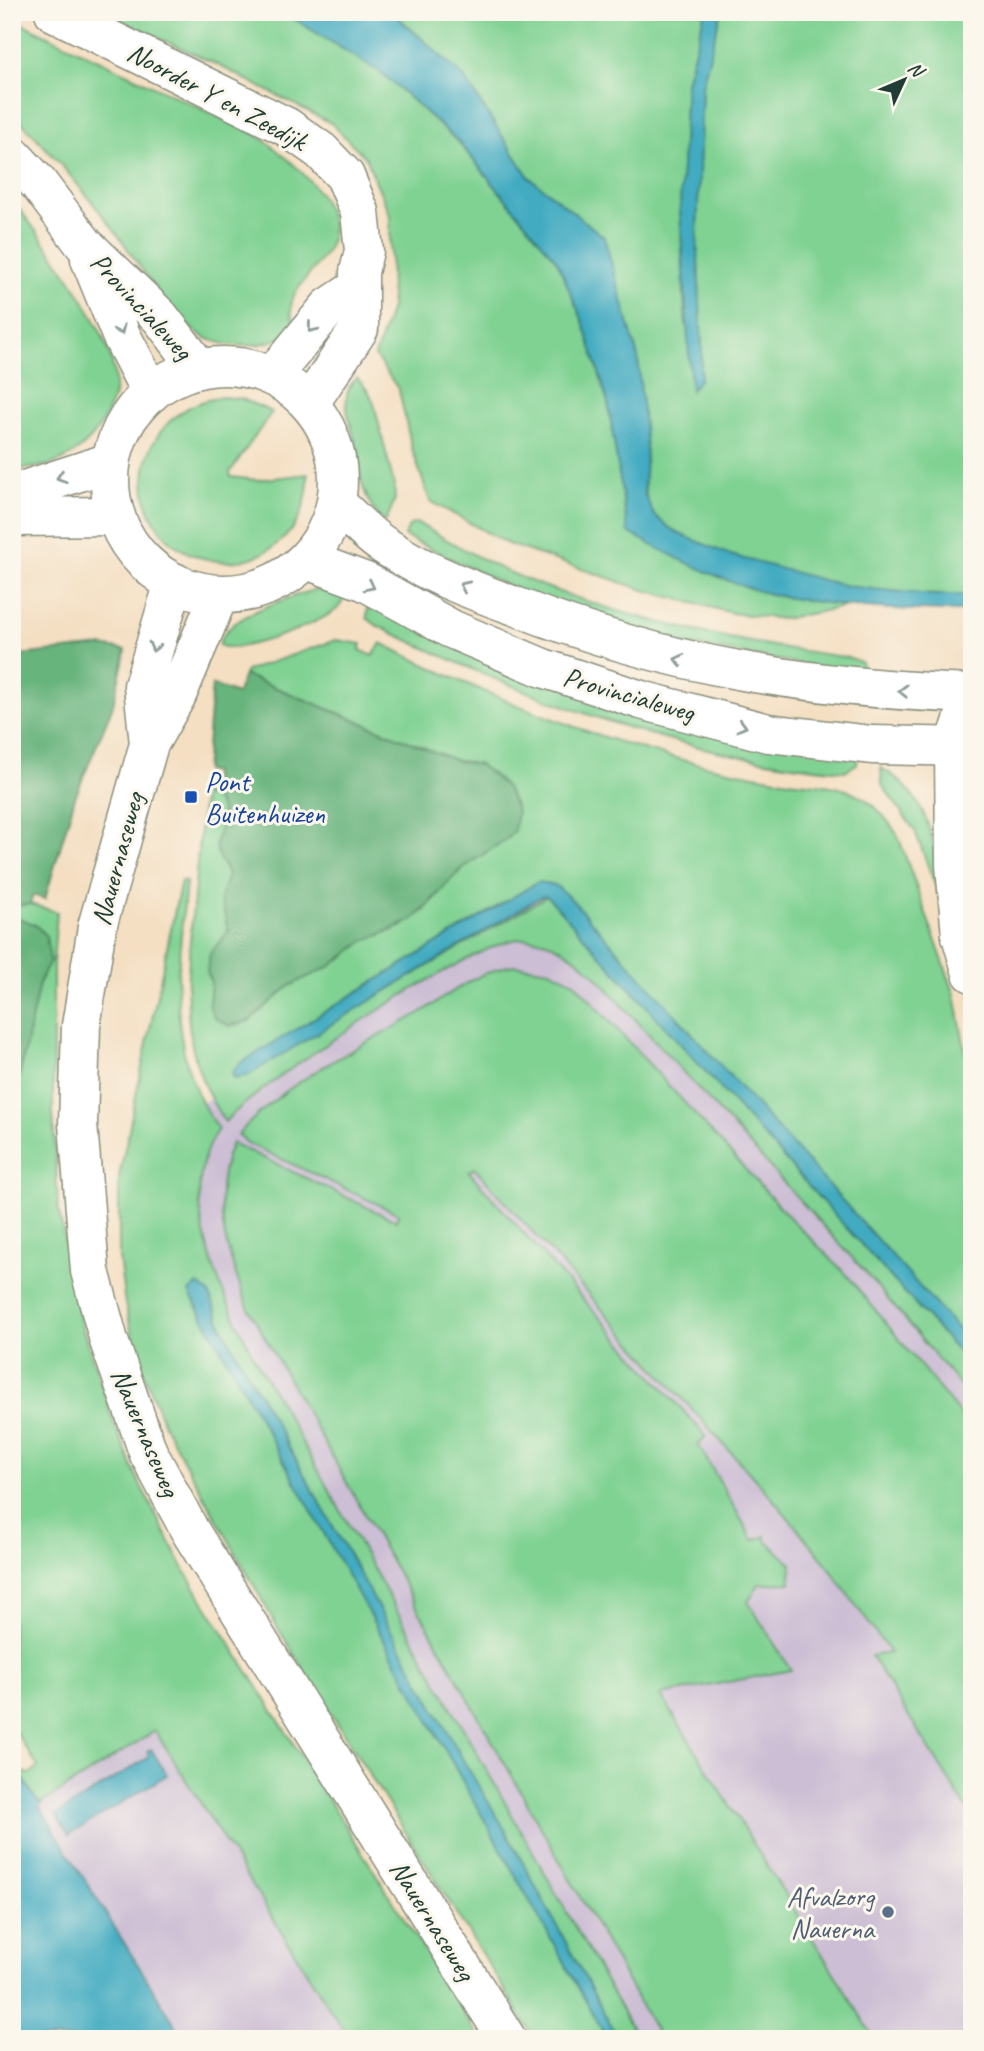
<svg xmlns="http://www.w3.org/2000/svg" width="984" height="2051" font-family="Caveat,sans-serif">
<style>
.industrial{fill:#ccbed4}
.green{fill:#80d293;stroke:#508864;stroke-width:2}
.forest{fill:#68b47d;stroke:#447858;stroke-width:2}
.water{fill:#42abc1;stroke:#30747a;stroke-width:2}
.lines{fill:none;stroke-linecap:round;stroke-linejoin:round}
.minor-casing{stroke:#8a8e7c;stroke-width:41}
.major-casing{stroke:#8a8e7c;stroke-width:41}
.minor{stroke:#fff;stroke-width:38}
.major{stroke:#fff;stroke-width:38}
.oneway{stroke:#8f9e9a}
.transit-dot{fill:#1a4fb4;stroke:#fbf7ec;stroke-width:2.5}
.service-dot{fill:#5c6f8a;stroke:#fbf7ec;stroke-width:2.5}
.labels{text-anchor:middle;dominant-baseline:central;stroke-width:6;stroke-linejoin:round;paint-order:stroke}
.street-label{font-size:28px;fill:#1f3d34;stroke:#fbf7ec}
.transit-label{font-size:28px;fill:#164399;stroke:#fbf7ec;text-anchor:start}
.service-label{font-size:28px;fill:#4e5e75;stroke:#fbf7ec;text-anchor:end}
</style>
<rect width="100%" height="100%" fill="#fbf7ec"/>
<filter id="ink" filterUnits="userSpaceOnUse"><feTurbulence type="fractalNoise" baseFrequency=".0143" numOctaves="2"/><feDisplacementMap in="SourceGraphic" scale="14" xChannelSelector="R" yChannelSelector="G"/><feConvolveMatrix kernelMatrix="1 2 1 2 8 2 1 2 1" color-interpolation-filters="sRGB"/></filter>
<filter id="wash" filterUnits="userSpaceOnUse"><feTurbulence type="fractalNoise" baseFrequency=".00686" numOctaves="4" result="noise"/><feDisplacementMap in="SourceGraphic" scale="28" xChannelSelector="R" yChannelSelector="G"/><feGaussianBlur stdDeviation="1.57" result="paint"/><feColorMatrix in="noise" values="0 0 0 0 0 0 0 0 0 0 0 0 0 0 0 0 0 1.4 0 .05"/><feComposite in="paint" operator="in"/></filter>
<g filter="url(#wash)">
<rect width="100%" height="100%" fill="#f4dfc3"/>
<path class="industrial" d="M 555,885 L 572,900 L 972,1345 L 972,2039 L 607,2039 L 188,1290 L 191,1120 L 204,1102 Z
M 155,1731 L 349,2039 L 184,2039 L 39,1805 L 47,1789 L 51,1795 Z"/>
<path class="green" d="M 101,12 L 283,12 L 383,74 L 459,143 L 557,261 L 584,324 L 608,403 L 628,532 C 674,557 723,583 774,595 C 797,601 821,599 844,607 L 783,619 L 732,613 L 644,590 L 508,544 L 430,501 L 412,449 L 399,390 L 375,356 L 391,308 L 390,215 L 366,158 L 331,123 L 214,63 Z
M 388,12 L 705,12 L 686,83 L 680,208 L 685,320 L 700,379 L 702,351 L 697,235 L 702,86 L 721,12 L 972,12 L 972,595 C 930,595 886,594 845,585 C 804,577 675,546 653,513 C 639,491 648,470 645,446 C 636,376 618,306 604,237 L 529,177 L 463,76 L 396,15 Z
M 12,19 L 257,135 C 285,155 337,196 332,236 C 329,267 274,292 296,325 C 275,352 218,351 193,330 C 163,304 143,270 120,238 C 87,194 51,151 12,113 Z
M 12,199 C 44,242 117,332 115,386 C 114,400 107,415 100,426 C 91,442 72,457 55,463 C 42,468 26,468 12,470 Z
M 357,378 L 369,392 L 374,404 L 394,485 L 395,499 L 386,521 L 381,520 C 373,510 367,499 363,487 C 359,477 360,465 359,455 C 355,433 334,395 357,378 Z
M 223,397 L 242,399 L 272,412 L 230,472 L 231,477 L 257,480 L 308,474 C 309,501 299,528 277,544 C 260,558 238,564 217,561 C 116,547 122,410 223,397 Z
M 417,523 C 448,540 479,559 511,573 C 619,619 735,642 850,658 L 861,662 L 865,675 L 675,642 L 522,593 L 404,536 L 410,525 Z
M 314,590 L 337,590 L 344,594 C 344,600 342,604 337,609 C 321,623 237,656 219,645 C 223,617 290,597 314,590 Z
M 368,601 L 858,757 L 857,764 L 845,771 C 678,757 525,697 376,625 L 367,618 Z
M 336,640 L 362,644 L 360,650 L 373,656 L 381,643 C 482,694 584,736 695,763 C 726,770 758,776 789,781 C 810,784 833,784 852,792 C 873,801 886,817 898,836 L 955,995 L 972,1087 L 972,1345 L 572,900 C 560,889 548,877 531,886 L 239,1064 L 237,1079 L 547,896 L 968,1363 L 972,1367 L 972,1400 L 867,1274 L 594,974 C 572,953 550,936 519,939 C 472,943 258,1084 225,1122 C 179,1056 186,994 192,919 C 196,878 199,836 203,795 L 214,798 L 221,810 L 223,824 L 217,839 L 228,875 L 221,904 L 230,925 L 207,971 L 211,982 L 249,1021 L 289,986 L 342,958 L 364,941 L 401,927 L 424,911 L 452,878 L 478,857 L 515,805 C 504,780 485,762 457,761 L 244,675 L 246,671 Z
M 881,768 C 931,795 936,847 940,898 L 915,831 L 882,785 Z
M 181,881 L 186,882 C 178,972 163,1051 218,1129 C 172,1196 222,1293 253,1355 L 638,2039 L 618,2039 L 503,1826 L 467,1767 L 223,1329 L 209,1293 L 198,1284 L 189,1292 L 607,2039 L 535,2039 L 279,1630 L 164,1425 L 138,1357 L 125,1304 L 119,1258 L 119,1177 Z
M 30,904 L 57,912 L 53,963 L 53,1112 L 58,1206 L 81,1323 L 113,1421 L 138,1480 L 187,1575 L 480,2039 L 349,2039 L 155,1731 L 42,1803 L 37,1801 L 19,1771 L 30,1774 L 38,1767 L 12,1727 L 12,1112 L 39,983 C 56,958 48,918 12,920 L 12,906 Z
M 514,965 L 550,970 L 574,982 L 789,1217 L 846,1274 L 972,1429 L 972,1805 L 966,1807 L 871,1656 L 890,1653 L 825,1562 L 771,1497 L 475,1168 L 469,1172 L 706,1436 L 698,1444 L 753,1540 L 766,1536 L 766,1541 L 792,1564 L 790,1583 L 759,1584 L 748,1602 L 791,1670 L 661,1695 L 875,2039 L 660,2039 L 249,1309 C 228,1256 207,1199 232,1143 L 396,1221 L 399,1214 L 249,1144 L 238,1135 C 285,1080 358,1049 420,1013 C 451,994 477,971 514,965 Z"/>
<path class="forest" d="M 101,646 L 126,650 L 112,708 L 75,797 L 45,899 L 33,895 L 30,904 L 12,906 L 12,656 Z
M 244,675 L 457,761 L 480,765 L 506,787 L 517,812 L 514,830 L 508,838 L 461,869 L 413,920 L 364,941 L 331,966 L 289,986 L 249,1021 L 230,1026 L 216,1019 L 212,1013 L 209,1004 L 211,982 L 207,971 L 210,953 L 229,931 L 220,898 L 228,875 C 225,866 217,858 216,848 C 215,829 231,816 214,798 L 203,795 L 203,788 L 212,788 L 213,773 L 205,771 L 212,685 L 237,694 Z
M 22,919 L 36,925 L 46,936 L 50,961 L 39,983 L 12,1112 L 12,920 Z"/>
<path class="water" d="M 283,12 L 387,12 L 395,15 L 463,76 L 529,177 L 604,237 L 638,357 L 646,448 L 644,493 L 654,515 L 675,532 L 730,555 L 845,586 L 931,595 L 972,595 L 972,611 C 907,611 838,608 775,595 C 727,585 671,556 628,532 L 608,402 L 584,324 L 557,261 L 459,142 L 383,74 Z
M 705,12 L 721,12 L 702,86 L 697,235 L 702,351 L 700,379 L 691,390 L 680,208 L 686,83 Z
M 538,882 L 555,885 L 572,900 L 972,1345 L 972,1367 L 547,896 L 540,897 L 247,1076 L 234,1078 L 232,1073 L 239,1064 Z
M 198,1284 L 209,1293 L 223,1329 L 467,1767 L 503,1826 L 618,2039 L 607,2039 L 189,1292 Z
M 151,1749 L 167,1775 L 69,1835 L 56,1815 L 149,1757 L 147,1752 Z
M 12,1761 L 37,1801 L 42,1803 L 39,1806 L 184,2039 L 12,2039 Z"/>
</g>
<g filter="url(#ink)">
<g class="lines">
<defs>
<path id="minor" d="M 54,12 L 287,127 L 321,151 L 345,176 L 360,212 L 364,251 L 359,272 L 359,329 L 310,403
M 272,376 L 329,307 L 359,287
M 12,494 L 110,462
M 12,517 L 115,516
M 972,694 L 954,747 L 955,865 L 961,936 L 972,973"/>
<path id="major" d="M 12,155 L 38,183 L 84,244 L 160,317 L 199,368
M 90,259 L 121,335 L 151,393
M110 480a114 114 0 1 1 228 0a114 114 0 1 1-228 0Z
M 337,504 C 352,517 367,535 385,546 C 424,572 471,590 515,606 C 668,666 808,688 972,694
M 307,560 L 366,582 L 451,629 L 543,668 L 641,700 L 768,733 L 872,745 L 972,747
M 219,595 L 177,695 L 149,744 L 97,927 L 81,1026 L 78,1124 L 90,1271 L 109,1341 L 148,1452 L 190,1531 L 507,2039
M 149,744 L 143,686 L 174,582"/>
</defs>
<use href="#minor" class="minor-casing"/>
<use href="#major" class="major-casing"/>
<use href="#minor" class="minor"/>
<use href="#major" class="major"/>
</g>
<defs><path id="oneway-chevron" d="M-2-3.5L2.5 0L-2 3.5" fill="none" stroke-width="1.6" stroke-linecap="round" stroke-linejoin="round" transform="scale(1.75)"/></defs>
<g class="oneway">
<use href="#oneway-chevron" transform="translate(312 328) rotate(129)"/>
<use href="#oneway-chevron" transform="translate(120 330) rotate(66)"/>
<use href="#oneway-chevron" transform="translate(61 477) rotate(162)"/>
<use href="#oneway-chevron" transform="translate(370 586) rotate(27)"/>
<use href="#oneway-chevron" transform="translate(464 586) rotate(-155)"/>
<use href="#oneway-chevron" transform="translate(154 647) rotate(105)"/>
<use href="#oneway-chevron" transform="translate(679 660) rotate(-167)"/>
<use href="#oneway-chevron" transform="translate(903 691) rotate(-178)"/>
<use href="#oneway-chevron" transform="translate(742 726) rotate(15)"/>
</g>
</g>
<rect class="transit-dot" x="184" y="790" width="14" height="14" rx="3.5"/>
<circle class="service-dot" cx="888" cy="1912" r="7"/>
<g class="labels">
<g class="street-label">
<text transform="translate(217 96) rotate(28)">Noorder Y en Zeedijk</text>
<text transform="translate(142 306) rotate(47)">Provincialeweg</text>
<text transform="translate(629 694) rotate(16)">Provincialeweg</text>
<text transform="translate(117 859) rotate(-75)">Nauernaseweg</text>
<text transform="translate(146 1432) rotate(67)">Nauernaseweg</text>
<text transform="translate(433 1920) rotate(58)">Nauernaseweg</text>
</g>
<g class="transit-label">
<text x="205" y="781">Pont<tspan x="205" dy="32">Buitenhuizen</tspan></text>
</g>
<g class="service-label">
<text x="874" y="1896">Afvalzorg<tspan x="874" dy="32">Nauerna</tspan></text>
</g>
</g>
<rect width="984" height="2051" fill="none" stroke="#fbf7ec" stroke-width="42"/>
<g transform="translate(904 80) rotate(46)" stroke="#fbf7ec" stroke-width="5" paint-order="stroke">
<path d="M0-5L12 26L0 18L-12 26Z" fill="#1f3d34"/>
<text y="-10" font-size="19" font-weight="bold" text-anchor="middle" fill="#1f3d34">N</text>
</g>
</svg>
